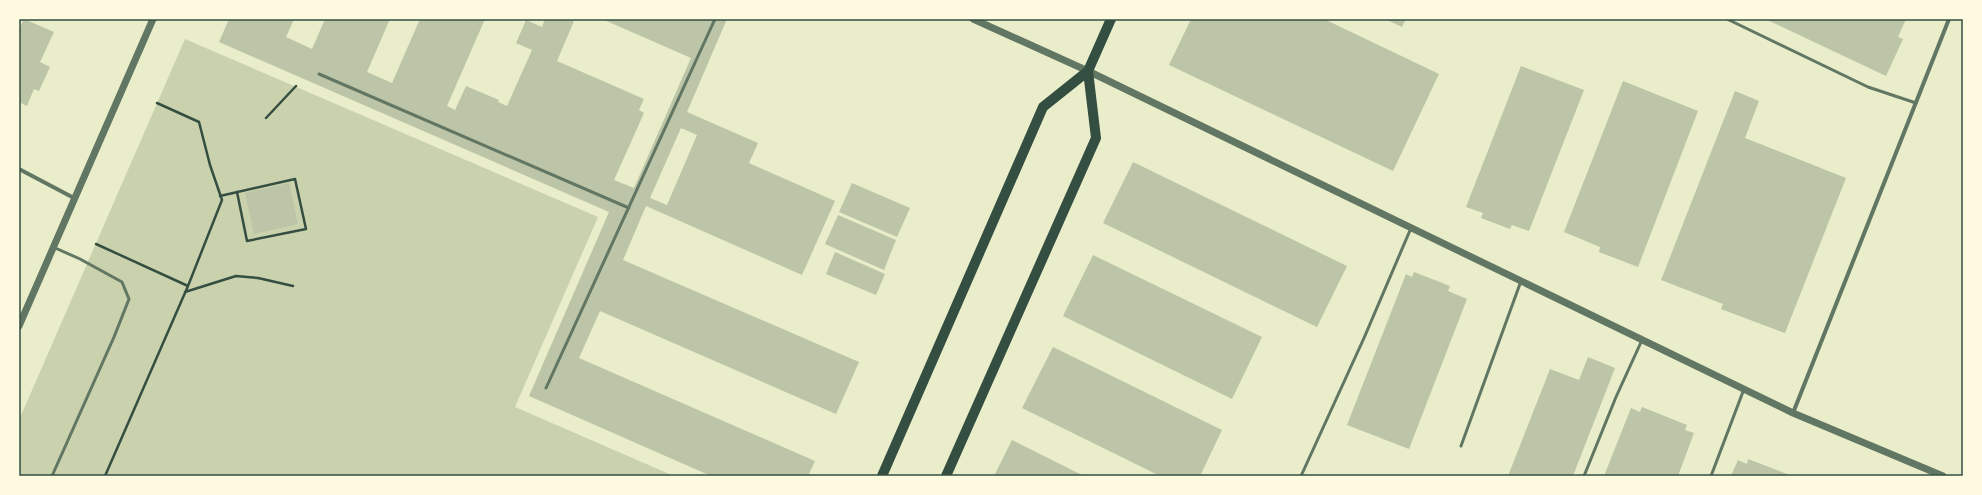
<svg xmlns="http://www.w3.org/2000/svg" width="1982" height="495" font-family="'Fira Sans Condensed',sans-serif">
<style>
.green{fill:#cad2ad}
.building{fill:#bcc5a7;fill-rule:evenodd}
.lines{fill:none;stroke-linecap:round;stroke-linejoin:round}
.path{stroke:#344e41;stroke-width:2.5}
.service{stroke:#617663;stroke-width:3}
.minor{stroke:#617663;stroke-width:4}
.tertiary{stroke:#617663;stroke-width:7}
.primary{stroke:#344e41;stroke-width:10}
.neatline{fill:none;stroke:#344e41;stroke-width:1.5}
</style>
<rect width="100%" height="100%" fill="#e9edc9"/>
<path class="green" d="M 185,39 L 598,217 L 515,407 L 674,476 L 19,476 L 19,420 Z"/>
<path class="building" d="M 24,19 L 54,32 L 40,62 L 50,67 L 39,91 L 34,89 L 27,106 L 19,102 L 19,29 Z
M 229,19 L 294,19 L 286,37 L 312,49 L 325,19 L 390,19 L 367,72 L 392,83 L 420,19 L 485,19 L 447,106 L 455,110 L 466,86 L 499,100 L 498,102 L 507,106 L 532,50 L 516,43 L 526,20 L 542,27 L 545,19 L 569,19 L 574,21 L 557,61 L 644,99 L 639,110 L 644,113 L 614,180 L 634,188 L 691,58 L 602,19 L 727,19 L 687,112 L 758,143 L 749,163 L 835,201 L 802,275 L 646,206 L 623,260 L 859,362 L 836,414 L 600,311 L 579,358 L 815,461 L 808,476 L 711,476 L 529,396 L 609,212 L 219,42 ZM 681,128 L 697,135 L 667,205 L 650,198 Z
M 1191,19 L 1324,19 L 1439,74 L 1393,171 L 1169,65 Z
M 1385,19 L 1406,19 L 1402,27 Z
M 1765,19 L 1906,19 L 1898,37 L 1903,39 L 1886,76 Z
M 1521,66 L 1584,90 L 1529,231 L 1512,225 L 1510,229 L 1481,218 L 1483,213 L 1466,207 Z
M 1623,81 L 1698,111 L 1638,267 L 1599,252 L 1600,247 L 1564,232 Z
M 1735,91 L 1759,101 L 1745,138 L 1846,178 L 1785,333 L 1721,309 L 1723,304 L 1661,280 Z
M 1133,162 L 1347,266 L 1317,327 L 1103,223 Z
M 289,183 L 298,224 L 254,234 L 245,193 Z
M 852,183 L 910,208 L 897,237 L 839,212 Z
M 838,215 L 896,240 L 884,270 L 825,244 Z
M 835,252 L 885,274 L 876,295 L 826,274 Z
M 1093,255 L 1262,337 L 1232,399 L 1063,316 Z
M 1414,272 L 1450,286 L 1448,291 L 1467,299 L 1409,449 L 1347,425 L 1406,274 L 1412,277 Z
M 1053,347 L 1222,430 L 1200,476 L 1160,476 L 1022,408 Z
M 1588,357 L 1615,368 L 1573,476 L 1508,476 L 1550,369 L 1579,380 Z
M 1642,407 L 1687,425 L 1685,430 L 1694,433 L 1678,476 L 1604,476 L 1631,408 L 1640,412 Z
M 1012,440 L 1084,476 L 994,476 Z
M 1748,459 L 1792,476 L 1731,476 L 1738,460 L 1747,464 Z"/>
<g class="lines">
<path class="path" d="M 157,103 L 199,122 L 210,165 L 222,200 L 188,286
M 266,118 L 296,86
M 220,196 L 295,179 L 306,229 L 247,241 L 237,192
M 96,244 L 188,286 L 105,476
M 185,292 L 236,276 L 258,278 L 293,286"/>
<path class="service" d="M 1727,19 L 1868,87 L 1916,103
M 319,74 L 629,208
M 546,388 L 715,19
M 1461,446 L 1521,281
M 52,476 L 114,337 L 129,299 L 122,282 L 80,259 L 53,247
M 1301,476 L 1364,338 L 1411,228
M 1584,476 L 1616,397 L 1642,340
M 1711,476 L 1744,389"/>
<path class="minor" d="M 19,169 L 74,198
M 1793,413 L 1949,19"/>
<path class="tertiary" d="M 973,19 L 1088,71 L 1793,413 L 1943,476
M 19,326 L 153,19"/>
<path class="primary" d="M 882,476 L 1043,107 L 1088,71 L 1111,19
M 946,476 L 1096,138 L 1088,71"/>
</g>
<rect width="1982" height="495" fill="none" stroke="#fefae0" stroke-width="40"/>
<rect x="20" y="20" width="1942" height="455" class="neatline"/>
</svg>
